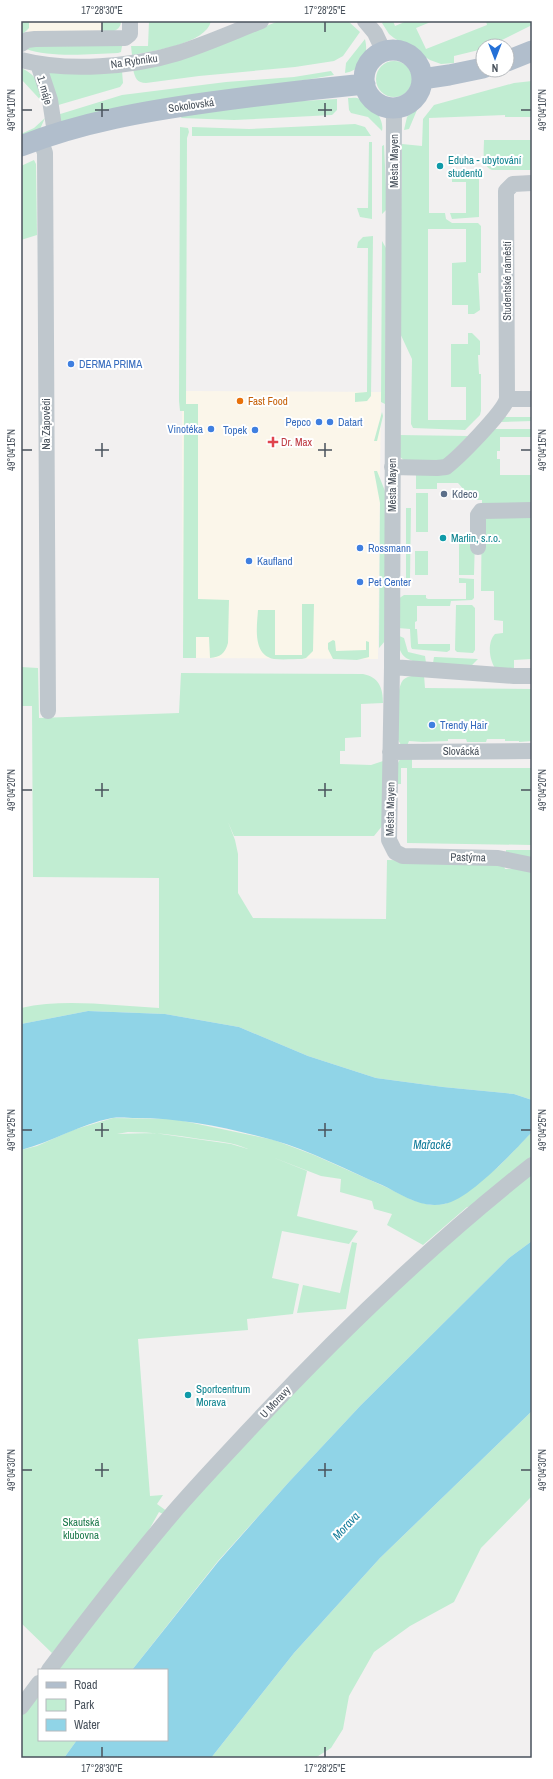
<svg xmlns="http://www.w3.org/2000/svg" width="553" height="1779" font-family="'Archivo Narrow',sans-serif">
<style>
.commercial{fill:#fbf6ea}
.green{fill:#c1edd2;fill-rule:evenodd}
.water{fill:#90d4e7}
.lines{fill:none;stroke-linecap:round;stroke-linejoin:round}
.minor{stroke:#bfc7cd;stroke-width:16}
.major{stroke:#b1becc;stroke-width:21}
.ticks{fill:none;stroke:#49525c;stroke-width:1.5}
.culture-dot{fill:#0f9aa8;stroke:#fff;stroke-width:1.5}
.shop-dot{fill:#3f7fe0;stroke:#fff;stroke-width:1.5}
.food-dot{fill:#e8710a;stroke:#fff;stroke-width:1.5}
.health-dot{fill:#e0444e;stroke:#fff;stroke-width:1.5}
.service-dot{fill:#5c6f8a;stroke:#fff;stroke-width:1.5}
.labels{text-anchor:middle;dominant-baseline:central;stroke-width:4;stroke-linejoin:round;paint-order:stroke}
.street-label{font-size:11px;fill:#49525c;stroke:#fff}
.culture-label{font-size:11px;fill:#0d838f;stroke:#fff;text-anchor:start}
.shop-label{font-size:11px;fill:#366cbe;stroke:#fff;text-anchor:start}
.food-label{font-size:11px;fill:#c56008;stroke:#fff;text-anchor:start}
.health-label{font-size:11px;fill:#be3a42;stroke:#fff;text-anchor:start}
.service-label{font-size:11px;fill:#4e5e75;stroke:#fff;text-anchor:start}
.park-label{font-size:11px;fill:#1d7a4c;stroke:#fff}
.water-label{font-size:12px;font-style:italic;fill:#157d9b;stroke:#fff}
.neatline{fill:none;stroke:#49525c;stroke-width:1.5}
.ticks-label{font-size:10px;text-anchor:middle;fill:#49525c}
</style>
<rect width="100%" height="100%" fill="#f2f0f0"/>
<path class="commercial" d="M 29,21 L 102,21 L 102,32 L 27,32 L 29,28 Z
M 182,391 L 381,392 L 378,659 L 183,658 Z"/>
<path class="green" d="M 21,21 L 29,21 L 29,28 L 21,36 Z
M 102,21 L 121,21 C 121,31 111,33 102,32 Z
M 149,21 L 211,21 C 206,44 153,51 132,55 L 131,46 L 148,46 Z
M 279,21 L 348,21 L 360,32 L 343,56 L 334,61 L 295,67 L 199,76 L 146,83 C 137,83 135,78 133,69 L 190,56 Z
M 384,21 L 393,21 L 395,26 L 407,21 L 433,21 L 416,28 L 426,49 L 487,25 L 486,21 L 532,21 L 532,25 L 490,46 L 483,46 L 483,49 L 454,56 L 454,63 L 441,64 L 430,60 L 394,38 L 389,34 L 382,23 Z
M 365,39 C 369,55 363,70 345,73 L 346,63 Z
M 32,46 L 122,46 L 121,52 L 118,53 C 92,54 50,58 26,49 Z
M376 79a18 18 0 1 1 36 0a18 18 0 1 1-36 0Z
M 21,68 C 40,76 39,88 46,106 L 21,79 Z
M 122,71 L 123,83 L 120,87 L 55,106 L 49,72 Z
M 331,71 L 334,75 L 59,122 L 57,115 L 122,95 L 226,82 L 294,77 Z
M 532,81 L 532,117 L 505,117 L 505,115 L 429,118 L 429,213 L 445,213 L 446,219 L 452,223 L 478,223 L 481,226 L 481,273 L 478,273 L 480,310 L 474,314 L 468,314 L 468,305 L 452,305 L 452,263 L 466,262 L 466,229 L 428,229 L 428,420 L 466,420 L 466,387 L 451,387 L 451,344 L 468,344 L 468,333 L 472,333 L 480,341 L 480,355 L 478,355 L 479,374 L 481,374 L 481,411 L 480,415 L 465,430 L 413,428 L 411,424 L 412,359 L 399,331 L 402,144 L 422,146 L 423,119 L 434,105 L 514,83 Z
M 348,98 C 352,98 356,97 360,99 C 371,103 385,119 382,131 L 368,117 L 351,113 L 349,110 Z
M 337,99 L 337,110 L 332,115 L 234,120 L 181,118 L 182,116 L 284,102 Z
M 421,102 L 423,103 L 417,110 L 409,129 L 404,130 L 407,117 Z
M 45,118 L 40,129 L 21,138 L 21,134 L 34,128 Z
M 355,124 L 365,127 L 371,136 L 192,136 L 192,127 L 249,129 Z
M 180,127 L 188,128 L 189,132 L 187,138 L 186,404 L 198,404 L 198,599 L 229,600 L 228,643 C 225,654 220,657 210,658 L 209,637 L 196,637 L 196,658 L 183,658 L 184,411 L 180,411 L 179,401 Z
M 484,140 L 532,140 L 532,170 L 492,170 C 481,166 484,151 484,140 Z
M 369,142 L 372,142 L 372,219 L 360,217 L 357,208 L 368,208 Z
M 384,145 L 387,209 L 382,214 L 382,146 Z
M 34,160 L 36,164 L 37,235 L 21,240 L 21,166 Z
M 452,169 L 459,169 L 460,171 L 471,171 L 472,170 L 477,169 L 479,172 L 479,217 L 452,219 L 450,213 L 466,213 L 466,182 L 452,182 Z
M 373,236 L 371,396 L 367,401 L 355,402 L 355,393 L 367,392 L 368,248 L 357,248 L 358,242 L 363,237 Z
M 382,241 L 386,248 L 385,404 L 381,402 Z
M 382,412 L 383,416 L 377,441 L 374,441 Z
M 505,417 L 532,417 L 532,421 L 501,422 Z
M 494,429 L 532,429 L 532,437 L 500,437 L 500,451 L 497,451 L 497,459 L 500,459 L 500,475 L 532,475 L 532,659 L 514,660 L 514,671 L 496,669 C 489,661 487,642 495,634 L 503,633 L 503,621 L 494,620 L 494,591 L 481,591 L 482,500 L 473,500 L 458,483 L 437,483 L 437,489 L 416,489 L 416,475 L 439,474 Z
M 399,435 L 468,436 L 444,460 L 404,460 L 400,457 Z
M 374,471 L 377,471 L 385,491 L 385,641 L 379,648 L 380,503 Z
M 416,493 L 428,493 L 428,532 L 416,532 Z
M 406,508 L 411,508 L 410,580 L 406,580 Z
M 466,539 L 475,539 L 474,575 L 459,575 L 459,544 L 466,544 Z
M 415,551 L 428,551 L 428,575 L 415,575 Z
M 459,578 L 474,579 L 474,598 L 472,600 L 451,601 L 450,606 L 417,606 L 417,621 L 415,622 L 415,629 L 417,629 L 418,644 L 450,644 L 450,650 L 447,652 L 412,649 L 411,647 L 410,629 L 398,628 L 398,599 L 404,595 L 426,595 L 426,598 L 428,599 L 466,599 L 466,583 L 459,583 Z
M 302,604 L 314,604 L 313,651 L 306,658 L 302,659 C 293,659 283,660 274,659 C 252,655 257,626 258,610 L 275,610 L 275,655 L 302,655 Z
M 456,605 L 472,605 L 475,608 L 475,650 L 473,653 L 457,652 L 455,650 Z
M 397,635 L 404,638 L 408,652 L 425,656 L 426,663 C 405,661 399,657 397,635 Z
M 333,640 L 335,641 L 336,651 L 366,650 L 366,641 L 369,642 L 369,657 L 357,660 L 333,659 L 328,649 L 328,643 Z
M 434,657 L 436,657 L 478,659 L 471,666 L 433,663 Z
M 21,667 L 38,668 L 39,718 L 179,713 L 181,673 L 363,674 C 379,677 383,688 383,703 L 361,704 L 361,737 L 345,738 L 345,751 L 340,751 L 340,764 L 371,765 L 383,761 L 383,825 L 374,836 L 234,836 L 228,822 L 235,840 L 238,854 L 238,893 L 253,918 L 386,919 L 387,860 L 497,862 L 503,863 L 505,869 L 532,869 L 532,1100 L 514,1094 L 443,1087 L 376,1078 L 308,1056 L 239,1027 L 165,1014 L 88,1011 L 21,1024 L 21,1008 C 66,998 113,1006 159,1008 L 159,878 L 33,877 L 32,706 L 21,706 Z
M 424,675 L 425,688 L 532,689 L 532,741 L 519,742 L 519,741 L 505,741 L 505,739 L 487,739 L 486,742 L 467,742 L 466,739 L 448,739 L 448,741 L 423,742 L 409,741 L 407,746 L 401,745 L 398,740 C 398,726 395,690 403,680 C 409,675 417,675 424,675 Z
M 412,757 L 412,768 L 532,768 L 532,845 L 407,843 L 407,768 L 401,768 L 401,784 L 398,784 L 398,763 L 400,759 Z
M 506,850 L 532,850 L 532,860 L 506,855 Z
M 113,1118 L 174,1119 L 274,1140 L 314,1155 L 388,1188 L 412,1200 L 430,1205 L 445,1204 L 463,1195 L 498,1167 L 532,1132 L 532,1160 L 475,1206 L 467,1207 L 423,1245 L 387,1225 L 392,1214 L 374,1209 L 372,1201 L 340,1192 L 341,1179 L 321,1176 L 272,1157 L 307,1171 L 297,1216 L 358,1231 L 349,1244 L 282,1231 L 272,1278 L 299,1284 L 293,1314 L 247,1319 L 248,1330 L 138,1339 L 150,1496 L 163,1495 L 157,1504 L 168,1512 L 165,1515 L 159,1512 L 145,1537 L 52,1653 L 21,1623 L 21,1150 L 37,1146 L 73,1130 ZM 128,1132 C 152,1132 176,1135 200,1139 C 216,1141 233,1142 248,1149 L 231,1144 L 154,1133 L 117,1134 Z
M 532,1169 L 532,1241 L 509,1258 L 361,1405 L 288,1483 L 218,1561 L 132,1670 L 54,1670 L 173,1518 L 405,1278 Z
M 352,1242 L 357,1243 L 346,1309 L 297,1313 L 303,1285 L 340,1293 Z
M 532,1411 L 532,1496 L 481,1548 L 454,1602 L 410,1626 L 374,1652 L 349,1696 L 343,1729 L 331,1748 L 315,1758 L 211,1758 L 294,1653 L 380,1558 Z
M 39,1689 L 39,1740 L 77,1740 L 64,1758 L 21,1758 L 21,1713 Z"/>
<path class="water" d="M 88,1011 L 165,1014 L 239,1027 L 308,1056 L 376,1078 L 443,1087 L 514,1094 L 532,1100 L 532,1132 C 514,1151 469,1200 444,1204 C 421,1209 401,1194 382,1185 C 346,1170 310,1150 273,1140 C 229,1128 182,1118 136,1118 C 129,1118 120,1117 112,1118 C 80,1124 52,1142 21,1150 L 21,1024 Z
M 532,1241 L 532,1411 L 380,1558 L 294,1653 L 211,1758 L 64,1758 L 77,1740 L 167,1740 L 167,1670 L 132,1670 L 218,1562 L 288,1483 L 361,1405 L 509,1258 Z"/>
<g class="lines">
<path class="minor" d="M 365,21 L 375,33 L 384,52
M 21,44 L 27,40 L 35,39 L 125,38 L 130,34 L 130,21
M 21,60 C 68,72 132,67 178,53 C 206,44 233,32 261,21
M 38,64 L 50,100 L 55,133
M 394,107 L 392,667 L 389,840 L 395,852 L 403,856 L 498,858 L 532,865
M 40,138 L 45,153 L 48,711
M 507,399 L 532,399
M 392,467 L 437,468 L 446,467 C 458,458 503,413 507,399 L 506,191 L 513,184 L 532,183
M 478,547 L 478,515 L 481,511 L 532,510
M 392,667 L 514,676 L 532,676
M 390,752 L 532,751
M 49,1670 C 89,1617 130,1564 173,1513 C 197,1485 222,1459 247,1432 C 336,1336 429,1246 532,1165
M 21,1707 L 39,1683"/>
<path class="major" d="M364 79a29 29 0 1 1 58 0a29 29 0 1 1-58 0Z
M 507,61 L 532,51
M 422,79 L 449,75 L 483,68
M 21,146 C 82,122 146,111 211,102 C 262,95 314,89 365,84"/>
</g>
<path class="ticks" d="M 102,22 L 102,32M 325,22 L 325,32M 102,103 L 102,117M 325,103 L 325,117M 22,110 L 32,110M 95,110 L 109,110M 318,110 L 332,110M 521,110 L 531,110M 102,443 L 102,457M 325,443 L 325,457M 22,450 L 32,450M 95,450 L 109,450M 318,450 L 332,450M 521,450 L 531,450M 102,783 L 102,797M 325,783 L 325,797M 22,790 L 32,790M 95,790 L 109,790M 318,790 L 332,790M 521,790 L 531,790M 102,1123 L 102,1137M 325,1123 L 325,1137M 22,1130 L 32,1130M 95,1130 L 109,1130M 318,1130 L 332,1130M 521,1130 L 531,1130M 102,1463 L 102,1477M 325,1463 L 325,1477M 22,1470 L 32,1470M 95,1470 L 109,1470M 318,1470 L 332,1470M 521,1470 L 531,1470M 102,1747 L 102,1757M 325,1747 L 325,1757"/>
<g class="culture-dot">
<circle cx="440" cy="166" r="4"/>
<circle cx="443" cy="538" r="4"/>
<circle cx="188" cy="1395" r="4"/>
</g>
<g class="shop-dot">
<circle cx="71" cy="364" r="4"/>
<circle cx="319" cy="422" r="4"/>
<circle cx="330" cy="422" r="4"/>
<circle cx="211" cy="429" r="4"/>
<circle cx="255" cy="430" r="4"/>
<circle cx="360" cy="548" r="4"/>
<circle cx="249" cy="561" r="4"/>
<circle cx="360" cy="582" r="4"/>
<circle cx="432" cy="725" r="4"/>
</g>
<circle class="food-dot" cx="240" cy="401" r="4"/>
<path class="health-dot" d="M271 436h4v4h4v4h-4v4h-4v-4h-4v-4h4z"/>
<circle class="service-dot" cx="444" cy="494" r="4"/>
<g class="labels">
<g class="street-label">
<text transform="translate(134 61) rotate(-8)">Na Rybníku</text>
<text transform="translate(45 90) rotate(74)">1. máje</text>
<text transform="translate(191 105) rotate(-8)">Sokolovská</text>
<text transform="translate(394 161) rotate(-90)">Města Mayen</text>
<text transform="translate(507 281) rotate(-90)">Studentské náměstí</text>
<text transform="translate(46 424) rotate(-90)">Na Zápovědi</text>
<text transform="translate(392 485) rotate(-90)">Města Mayen</text>
<text x="461" y="751">Slovácká</text>
<text transform="translate(390 809) rotate(-89)">Města Mayen</text>
<text transform="translate(468 857) rotate(1)">Pastýrna</text>
<text transform="translate(275 1402) rotate(-47)">U Moravy</text>
</g>
<g class="culture-label">
<text x="448" y="160">Eduha - ubytování<tspan x="448" dy="13">studentů</tspan></text>
<text x="451" y="538">Marlin, s.r.o.</text>
<text x="196" y="1389">Sportcentrum<tspan x="196" dy="13">Morava</tspan></text>
</g>
<g class="shop-label">
<text x="79" y="364">DERMA PRIMA</text>
<text x="311" y="422" text-anchor="end">Pepco</text>
<text x="338" y="422">Datart</text>
<text x="203" y="429" text-anchor="end">Vinotéka</text>
<text x="247" y="430" text-anchor="end">Topek</text>
<text x="368" y="548">Rossmann</text>
<text x="257" y="561">Kaufland</text>
<text x="368" y="582">Pet Center</text>
<text x="440" y="725">Trendy Hair</text>
</g>
<g class="food-label">
<text x="248" y="401">Fast Food</text>
</g>
<g class="health-label">
<text x="281" y="442">Dr. Max</text>
</g>
<g class="service-label">
<text x="452" y="494">Kdeco</text>
</g>
<g class="park-label">
<text x="81" y="1522">Skautská<tspan x="81" dy="13">klubovna</tspan></text>
</g>
<g class="water-label">
<text x="432" y="1145">Mařacké</text>
<text transform="translate(346 1526) rotate(-47)">Morava</text>
</g>
</g>
<rect width="553" height="1779" fill="none" stroke="#ffffff" stroke-width="44"/>
<rect x="38" y="1669" width="130" height="72" fill="#ffffff" stroke="#b6babe"/>
<rect x="46" y="1682" width="20" height="6" fill="#b1becc" stroke="#b6babe"/>
<text x="74" y="1689" font-size="12" fill="#49525c">Road</text>
<rect x="46" y="1699" width="20" height="12" fill="#c1edd2" stroke="#b6babe"/>
<text x="74" y="1709" font-size="12" fill="#49525c">Park</text>
<rect x="46" y="1719" width="20" height="12" fill="#90d4e7" stroke="#b6babe"/>
<text x="74" y="1729" font-size="12" fill="#49525c">Water</text>
<g transform="translate(495 58) rotate(180)"><circle r="19" fill="#ffffff" stroke="#b6babe"/>
<path d="M0-3L7 15L0 10L-7 15Z" fill="#2470d7"/>
<text y="-6" font-size="11" font-weight="bold" text-anchor="middle" fill="#49525c">N</text>
</g>
<rect x="22" y="22" width="509" height="1735" class="neatline"/>
<g class="ticks-label">
<text x="102" y="14">17°28'30"E</text>
<text x="325" y="14">17°28'25"E</text>
<text transform="translate(542 110) rotate(-90)" y="4">49°04'10"N</text>
<text transform="translate(11 110) rotate(-90)" y="4">49°04'10"N</text>
<text transform="translate(542 450) rotate(-90)" y="4">49°04'15"N</text>
<text transform="translate(11 450) rotate(-90)" y="4">49°04'15"N</text>
<text transform="translate(542 790) rotate(-90)" y="4">49°04'20"N</text>
<text transform="translate(11 790) rotate(-90)" y="4">49°04'20"N</text>
<text transform="translate(542 1130) rotate(-90)" y="4">49°04'25"N</text>
<text transform="translate(11 1130) rotate(-90)" y="4">49°04'25"N</text>
<text transform="translate(542 1470) rotate(-90)" y="4">49°04'30"N</text>
<text transform="translate(11 1470) rotate(-90)" y="4">49°04'30"N</text>
<text x="102" y="1772">17°28'30"E</text>
<text x="325" y="1772">17°28'25"E</text>
</g>
</svg>
